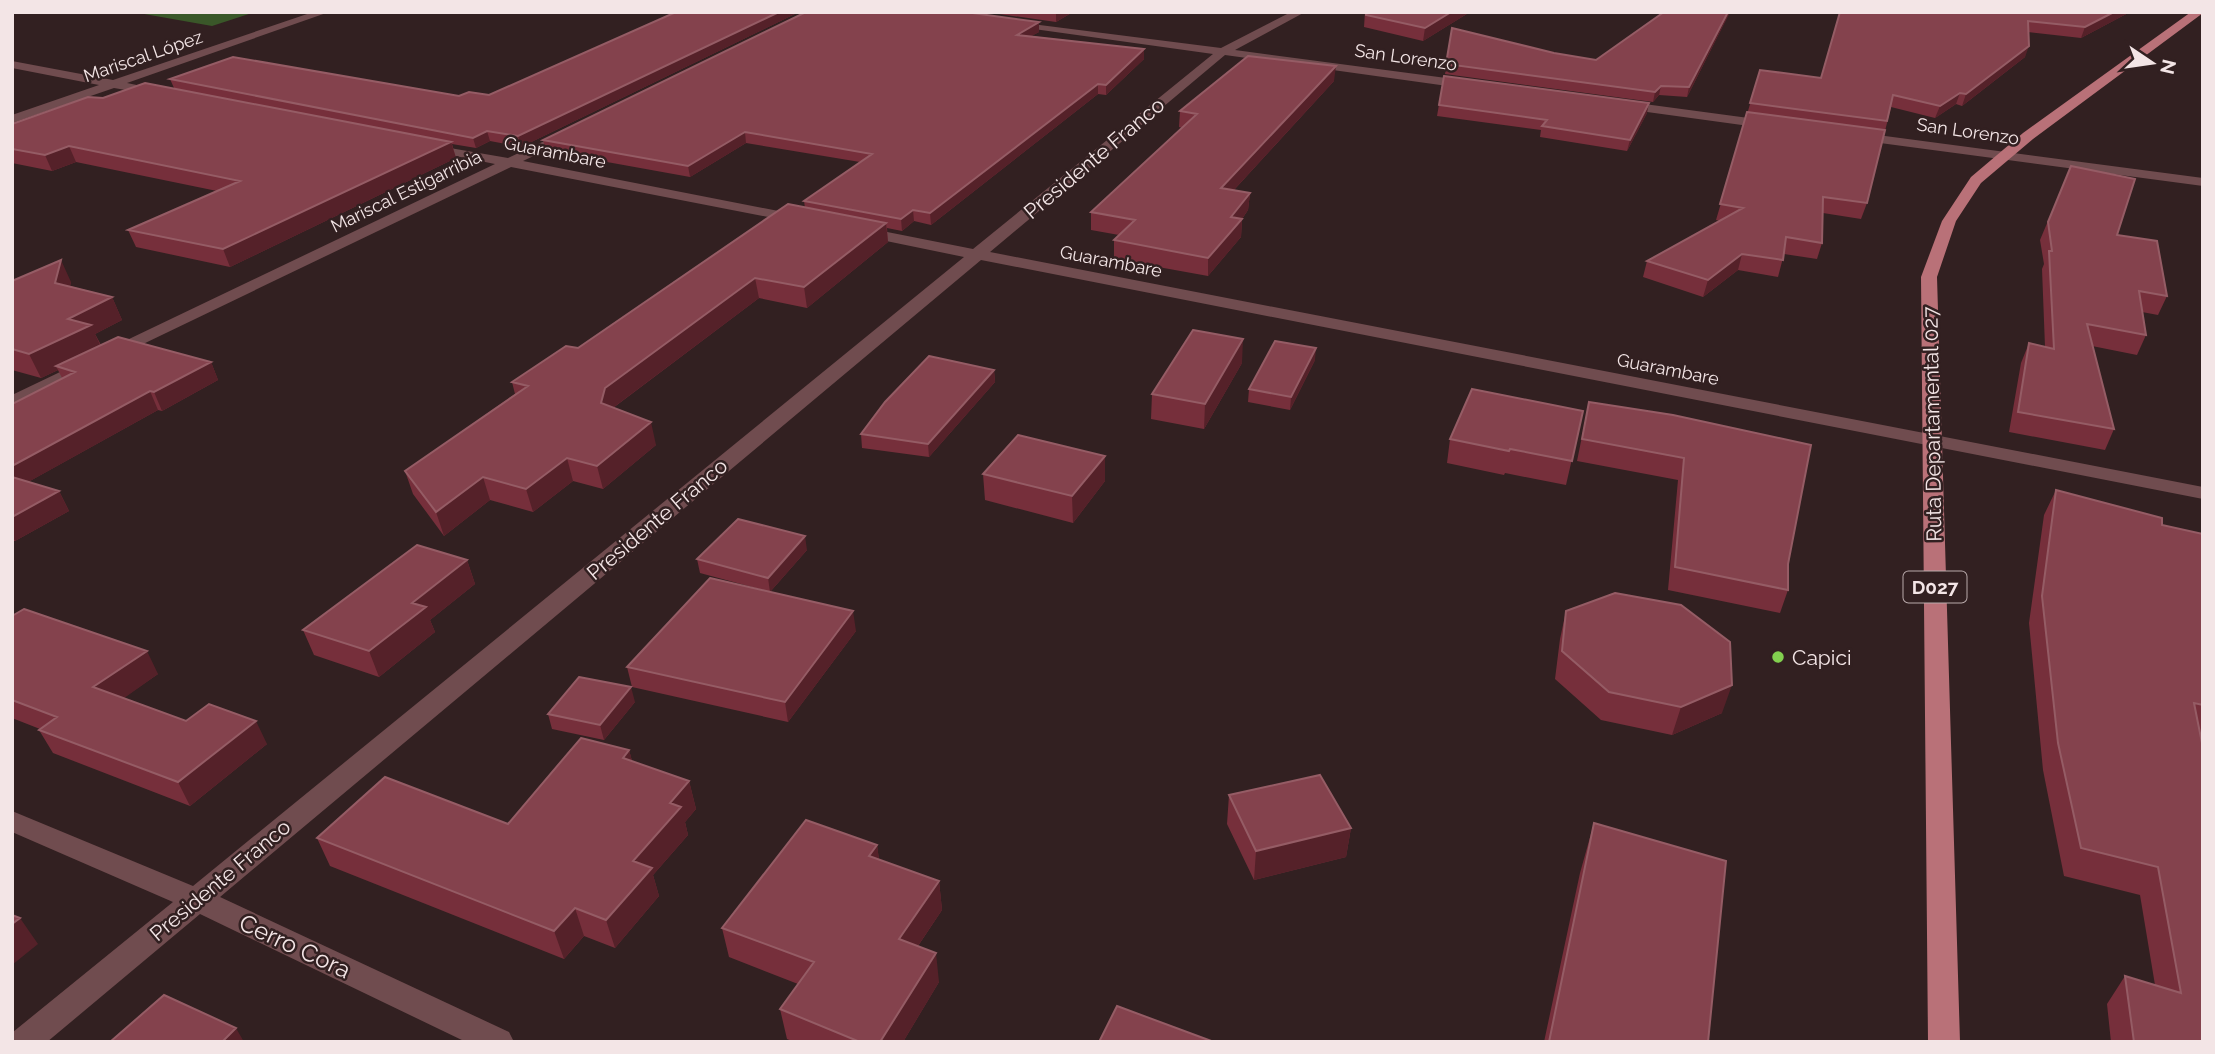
<svg xmlns="http://www.w3.org/2000/svg" width="2215" height="1054" font-family="Raleway,sans-serif">
<style>
.green{fill:#3a5729}
.lines{fill:none;stroke-linecap:round;stroke-linejoin:round}
.minor{fill:#704c4f;fill-rule:evenodd}
.major{fill:#b97178;fill-rule:evenodd}
.wall{fill:#762f3b}
.shaded-wall{fill:#552129}
.building{fill:#84424d;stroke:#955c65;stroke-width:2}
.poi-dot{fill:#82d04f;stroke:#322021;stroke-width:2.5}
.labels{text-anchor:middle;dominant-baseline:central;stroke-width:5;stroke-linejoin:round;paint-order:stroke}
.far-street-label{font-size:18px;fill:#f3e5e6;stroke:#322021}
.shield{fill:#322021;stroke:#b9aaab;stroke-width:2}
.shield-label{font-size:19px;font-weight:bold;fill:#f3e5e6}
.street-label{font-size:21px;fill:#f3e5e6;stroke:#322021}
.poi-label{font-size:21px;fill:#f3e5e6;stroke:#322021;text-anchor:start}
.near-street-label{font-size:24px;fill:#f3e5e6;stroke:#322021}
</style>
<rect width="100%" height="100%" fill="#322021"/>
<path class="green" d="M 133,12 L 255,12 L 212,26 Z"/>
<g class="lines">
<path class="minor" d="M 313,12 L 329,12 L 127,83 L 161,90 L 161,96 L 114,88 L 12,123 L 12,115 L 99,85 L 12,68 L 12,61 L 113,80 Z
M 1291,12 L 1305,12 L 1235,50 L 1469,81 L 1475,85 L 1469,89 L 1225,55 L 990,252 L 2203,487 L 2203,499 L 981,260 L 220,897 L 509,1032 L 514,1042 L 466,1042 L 200,914 L 47,1042 L 12,1042 L 13,1032 L 173,902 L 12,832 L 12,811 L 193,886 L 964,257 L 857,235 L 854,232 L 857,229 L 862,227 L 973,249 L 1213,54 L 1012,26 L 1007,23 L 1008,21 L 1221,48 Z
M 1622,101 L 1771,121 L 1777,125 L 1771,129 L 1618,108 L 1618,102 Z
M 568,130 L 575,134 L 573,137 L 523,161 L 799,215 L 806,219 L 799,223 L 511,167 L 12,407 L 12,395 L 495,164 L 421,149 L 421,143 L 508,158 Z
M 1855,132 L 2203,178 L 2203,186 L 1850,139 L 1848,136 Z"/>
<path class="major" d="M 2191,12 L 2203,13 L 2033,139 L 1981,183 L 1956,221 L 1937,277 L 1960,1042 L 1928,1042 L 1921,277 L 1942,221 L 1971,177 L 2023,133 Z"/>
</g>
<path class="wall" d="M 676,12 L 799,12 L 521,147 L 490,141 L 476,148 L 452,144 L 456,158 L 230,267 L 136,247 L 128,230 L 217,191 L 76,162 L 52,171 L 12,163 L 12,124 L 103,98 L 174,88 L 170,79 L 459,96 L 489,95 Z
M 985,12 L 1073,12 L 1056,22 Z
M 1365,12 L 1470,12 L 1423,41 L 1364,27 Z
M 1664,12 L 1730,12 L 1687,97 L 1659,95 L 1653,102 L 1445,74 L 1452,28 L 1554,53 L 1596,60 Z
M 1840,12 L 2130,12 L 2081,38 L 2028,32 L 2025,57 L 1962,106 L 1956,104 L 1935,118 L 1891,107 L 1867,203 L 1861,219 L 1823,213 L 1822,243 L 1817,259 L 1784,254 L 1778,277 L 1738,270 L 1703,297 L 1643,277 L 1647,261 L 1720,221 L 1716,220 L 1760,70 L 1821,78 Z
M 1039,22 L 1039,32 L 1031,36 L 1144,49 L 1144,59 L 1106,95 L 1098,94 L 931,225 L 914,221 L 902,231 L 887,228 L 888,242 L 807,308 L 759,298 L 613,408 L 656,445 L 603,489 L 573,481 L 533,512 L 490,500 L 444,536 L 413,494 L 405,471 L 515,394 L 512,382 L 578,348 L 805,208 L 804,201 L 860,162 L 746,143 L 690,177 L 546,151 L 543,140 Z
M 1444,76 L 1647,113 L 1627,151 L 1540,137 L 1541,130 L 1437,116 Z
M 1334,81 L 1234,190 L 1250,193 L 1248,210 L 1242,219 L 1241,237 L 1208,276 L 1114,259 L 1114,240 L 1119,235 L 1091,230 L 1091,212 L 1182,128 L 1179,127 L 1180,111 Z
M 2071,166 L 2117,235 L 2167,296 L 2158,315 L 2142,312 L 2146,335 L 2137,355 L 2092,346 L 2114,429 L 2105,450 L 2009,432 L 2021,363 L 2029,343 L 2045,347 L 2042,269 L 2044,264 L 2040,240 Z
M 12,281 L 71,282 L 70,286 L 112,297 L 122,320 L 95,334 L 101,345 L 211,362 L 218,380 L 162,411 L 158,410 L 28,482 L 59,491 L 69,511 L 15,541 L 12,541 L 12,404 L 62,378 L 58,370 L 41,378 L 12,370 Z
M 1315,360 L 1290,410 L 1248,402 L 1249,389 Z
M 1242,363 L 1204,429 L 1151,419 L 1152,394 Z
M 994,370 L 995,382 L 929,457 L 862,448 L 861,434 Z
M 1589,402 L 1811,445 L 1788,564 L 1788,590 L 1780,613 L 1668,590 L 1678,480 L 1577,461 Z
M 1583,411 L 1566,485 L 1505,473 L 1504,475 L 1447,463 L 1450,439 Z
M 1105,456 L 1105,481 L 1073,523 L 985,500 L 983,474 Z
M 2056,490 L 2162,525 L 2203,534 L 2203,737 L 2200,736 L 2203,1042 L 2111,1042 L 2107,1004 L 2125,976 L 2155,985 L 2140,895 L 2064,876 L 2043,770 L 2029,623 L 2044,515 Z
M 807,550 L 770,592 L 700,573 L 697,559 Z
M 467,560 L 475,584 L 430,620 L 435,632 L 379,677 L 314,655 L 303,630 Z
M 1566,611 L 1722,713 L 1672,735 L 1601,720 L 1555,679 L 1560,639 Z
M 12,616 L 158,674 L 123,698 L 186,721 L 267,744 L 190,806 L 53,753 L 39,730 L 40,729 L 12,718 Z
M 856,631 L 788,722 L 632,687 L 627,667 Z
M 635,702 L 604,740 L 552,729 L 548,714 Z
M 629,750 L 632,761 L 689,781 L 696,809 L 685,822 L 688,835 L 653,875 L 659,896 L 615,948 L 584,936 L 564,959 L 330,866 L 317,838 L 508,824 Z
M 1229,795 L 1351,828 L 1346,857 L 1254,880 L 1227,824 Z
M 1594,823 L 1708,1042 L 1544,1042 L 1580,873 Z
M 877,845 L 879,860 L 939,881 L 942,910 L 918,946 L 939,982 L 903,1042 L 794,1042 L 787,1039 L 780,1009 L 798,984 L 729,957 L 722,928 Z"/>
<path class="shaded-wall" d="M 779,12 L 799,12 L 521,147 L 518,136 Z
M 1073,12 L 1056,22 L 1056,13 Z
M 1451,12 L 1470,12 L 1423,41 L 1425,28 Z
M 1728,12 L 1730,12 L 1687,97 L 1689,87 Z
M 2114,12 L 2130,12 L 2081,38 L 2085,27 Z
M 1039,22 L 1039,32 L 1017,44 L 1017,35 Z
M 2029,46 L 2025,57 L 1962,106 L 1966,94 Z
M 1144,49 L 1144,59 L 1106,95 L 1106,85 Z
M 1336,66 L 1334,81 L 1220,205 L 1221,188 Z
M 1098,84 L 1098,94 L 931,225 L 930,213 Z
M 1661,86 L 1659,95 L 1653,102 L 1655,92 Z
M 1960,93 L 1956,104 L 1935,118 L 1940,106 Z
M 1649,103 L 1647,113 L 1627,151 L 1630,140 Z
M 487,131 L 490,141 L 476,148 L 473,138 Z
M 745,132 L 746,143 L 690,177 L 688,166 Z
M 451,142 L 456,158 L 230,267 L 223,249 Z
M 69,146 L 76,162 L 52,171 L 45,155 Z
M 1250,193 L 1248,210 L 1239,223 L 1242,219 L 1241,237 L 1208,276 L 1208,258 L 1231,217 Z
M 913,210 L 914,221 L 902,231 L 901,219 Z
M 886,223 L 888,242 L 807,308 L 804,287 Z
M 1742,254 L 1738,270 L 1703,297 L 1708,280 Z
M 61,260 L 71,282 L 66,306 L 55,283 Z
M 755,278 L 759,298 L 610,410 L 601,403 L 605,388 Z
M 112,297 L 122,320 L 95,334 L 102,349 L 56,366 L 58,370 L 41,378 L 29,354 L 68,319 Z
M 1243,339 L 1242,363 L 1204,429 L 1205,404 Z
M 1316,348 L 1315,360 L 1290,410 L 1291,397 Z
M 211,362 L 218,380 L 162,411 L 154,392 Z
M 994,370 L 995,382 L 929,457 L 928,444 Z
M 150,391 L 158,410 L 12,491 L 12,466 Z
M 651,422 L 656,445 L 603,489 L 597,466 Z
M 1105,456 L 1105,481 L 1073,523 L 1072,496 Z
M 567,458 L 573,481 L 533,512 L 526,489 Z
M 483,477 L 490,500 L 444,536 L 436,512 Z
M 59,491 L 69,511 L 15,541 L 12,536 L 12,517 Z
M 805,536 L 807,550 L 770,592 L 768,578 Z
M 467,560 L 475,584 L 430,620 L 435,632 L 379,677 L 369,651 L 412,603 Z
M 853,611 L 856,631 L 788,722 L 785,702 Z
M 147,651 L 158,674 L 106,711 L 93,687 Z
M 1732,685 L 1722,713 L 1672,735 L 1681,707 Z
M 631,687 L 635,702 L 604,740 L 600,725 Z
M 256,721 L 267,744 L 190,806 L 178,782 Z
M 629,750 L 637,778 L 623,758 Z
M 689,781 L 696,809 L 685,822 L 688,835 L 653,875 L 659,896 L 615,948 L 606,920 L 633,861 L 670,803 Z
M 1351,828 L 1346,857 L 1254,880 L 1256,851 Z
M 877,845 L 881,874 L 869,856 Z
M 939,881 L 942,910 L 903,968 L 899,939 Z
M 575,908 L 584,936 L 564,959 L 554,931 Z
M 20,918 L 38,944 L 12,965 L 12,924 Z
M 936,953 L 939,982 L 903,1042 L 880,1042 Z
M 236,1028 L 244,1042 L 222,1042 Z"/>
<path class="building" d="M 676,12 L 779,12 L 518,136 L 487,131 L 473,138 L 170,79 L 233,57 L 459,96 L 469,92 L 489,95 Z
M 806,12 L 965,12 L 1039,22 L 1017,35 L 1144,49 L 1106,85 L 1098,84 L 930,213 L 913,210 L 901,219 L 804,201 L 872,154 L 745,132 L 688,166 L 543,140 Z
M 1366,12 L 1451,12 L 1425,28 L 1366,15 Z
M 1664,12 L 1728,12 L 1689,87 L 1661,86 L 1655,92 L 1446,64 L 1452,28 L 1554,53 L 1596,60 Z
M 1840,12 L 2114,12 L 2085,27 L 2028,21 L 2029,46 L 1966,94 L 1960,93 L 1940,106 L 1893,95 L 1887,121 L 1750,103 L 1760,70 L 1821,78 Z
M 1248,56 L 1336,66 L 1221,188 L 1250,193 L 1231,217 L 1242,219 L 1208,258 L 1114,240 L 1135,220 L 1091,212 L 1197,114 L 1180,111 Z
M 1444,76 L 1649,103 L 1630,140 L 1542,126 L 1547,120 L 1439,105 Z
M 145,83 L 451,142 L 223,249 L 128,230 L 240,181 L 69,146 L 45,155 L 12,149 L 12,124 L 88,97 L 103,98 Z
M 1747,112 L 1885,130 L 1867,203 L 1823,197 L 1822,243 L 1786,237 L 1783,260 L 1742,254 L 1708,280 L 1647,261 L 1743,208 L 1720,204 Z
M 2071,166 L 2135,179 L 2117,235 L 2157,241 L 2167,296 L 2139,291 L 2146,335 L 2087,324 L 2114,429 L 2018,412 L 2029,343 L 2054,349 L 2049,251 L 2052,251 L 2048,222 Z
M 788,204 L 886,223 L 804,287 L 755,278 L 605,388 L 601,403 L 651,422 L 597,466 L 567,458 L 526,489 L 483,477 L 436,512 L 405,471 L 528,386 L 512,382 L 566,346 L 578,348 Z
M 61,260 L 55,283 L 112,297 L 68,319 L 91,325 L 29,354 L 12,349 L 12,281 Z
M 1193,330 L 1243,339 L 1205,404 L 1152,394 Z
M 118,337 L 211,362 L 154,392 L 150,391 L 12,466 L 12,404 L 75,372 L 56,366 Z
M 1275,341 L 1316,348 L 1291,397 L 1249,389 Z
M 929,356 L 994,370 L 928,444 L 861,434 L 885,402 Z
M 1472,389 L 1583,411 L 1572,461 L 1510,449 L 1509,451 L 1450,439 Z
M 1589,402 L 1673,415 L 1811,445 L 1788,564 L 1788,590 L 1675,567 L 1684,458 L 1582,439 Z
M 1018,435 L 1105,456 L 1072,496 L 983,474 Z
M 12,477 L 59,491 L 12,517 Z
M 2056,490 L 2162,518 L 2162,525 L 2203,534 L 2203,705 L 2194,703 L 2203,748 L 2203,1042 L 2134,1042 L 2125,976 L 2181,993 L 2158,867 L 2081,848 L 2058,743 L 2042,596 Z
M 738,519 L 805,536 L 768,578 L 697,559 Z
M 417,545 L 467,560 L 412,603 L 426,607 L 369,651 L 303,630 Z
M 710,578 L 853,611 L 785,702 L 627,667 Z
M 1615,593 L 1681,605 L 1730,642 L 1732,685 L 1681,707 L 1609,692 L 1562,651 L 1566,611 Z
M 24,609 L 147,651 L 93,687 L 186,721 L 209,704 L 256,721 L 178,782 L 39,730 L 57,717 L 12,700 L 12,616 Z
M 579,677 L 631,687 L 600,725 L 548,714 Z
M 581,738 L 629,750 L 623,758 L 689,781 L 670,803 L 681,807 L 633,861 L 652,868 L 606,920 L 575,908 L 554,931 L 317,838 L 385,777 L 508,824 Z
M 1320,775 L 1351,828 L 1256,851 L 1229,795 Z
M 806,820 L 877,845 L 869,856 L 939,881 L 899,939 L 936,953 L 880,1042 L 860,1042 L 780,1009 L 814,962 L 722,928 Z
M 1594,823 L 1726,861 L 1708,1042 L 1549,1042 Z
M 12,915 L 20,918 L 12,924 Z
M 164,995 L 236,1028 L 222,1042 L 110,1042 Z
M 1117,1006 L 1214,1042 L 1099,1042 Z"/>
<circle class="poi-dot" cx="1778" cy="657" r="7"/>
<g class="labels">
<g class="far-street-label">
<text transform="translate(143 56) rotate(-19)">Mariscal López</text>
<text transform="translate(1406 57) rotate(8)">San Lorenzo</text>
<text transform="translate(1968 131) rotate(8)">San Lorenzo</text>
<text transform="translate(555 152) rotate(11)">Guarambare</text>
<text transform="translate(406 191) rotate(-26)">Mariscal Estigarribia</text>
<text transform="translate(1111 261) rotate(11)">Guarambare</text>
<text transform="translate(1668 369) rotate(11)">Guarambare</text>
</g>
<rect class="shield" x="1903.5" y="571.5" width="63" height="31" rx="5"/>
<g class="shield-label">
<text x="1935" y="587">D027</text>
</g>
<g class="street-label">
<text transform="translate(1094 158) rotate(-40)">Presidente Franco</text>
<text transform="translate(1932 424) rotate(-91)">Ruta Departamental 027</text>
<text transform="translate(657 519) rotate(-40)">Presidente Franco</text>
<text transform="translate(220 880) rotate(-40)">Presidente Franco</text>
</g>
<g class="poi-label">
<text x="1792" y="657">Capici</text>
</g>
<g class="near-street-label">
<text transform="translate(295 946) rotate(25)">Cerro Cora</text>
</g>
</g>
<rect width="2215" height="1054" fill="none" stroke="#f3e5e6" stroke-width="28"/>
<g transform="translate(2152 63) rotate(103)" stroke="#322021" stroke-width="5" paint-order="stroke">
<path d="M0-5L12 26L0 18L-12 26Z" fill="#f3e5e6"/>
<text y="-10" font-size="19" font-weight="bold" text-anchor="middle" fill="#f3e5e6">N</text>
</g>
</svg>
